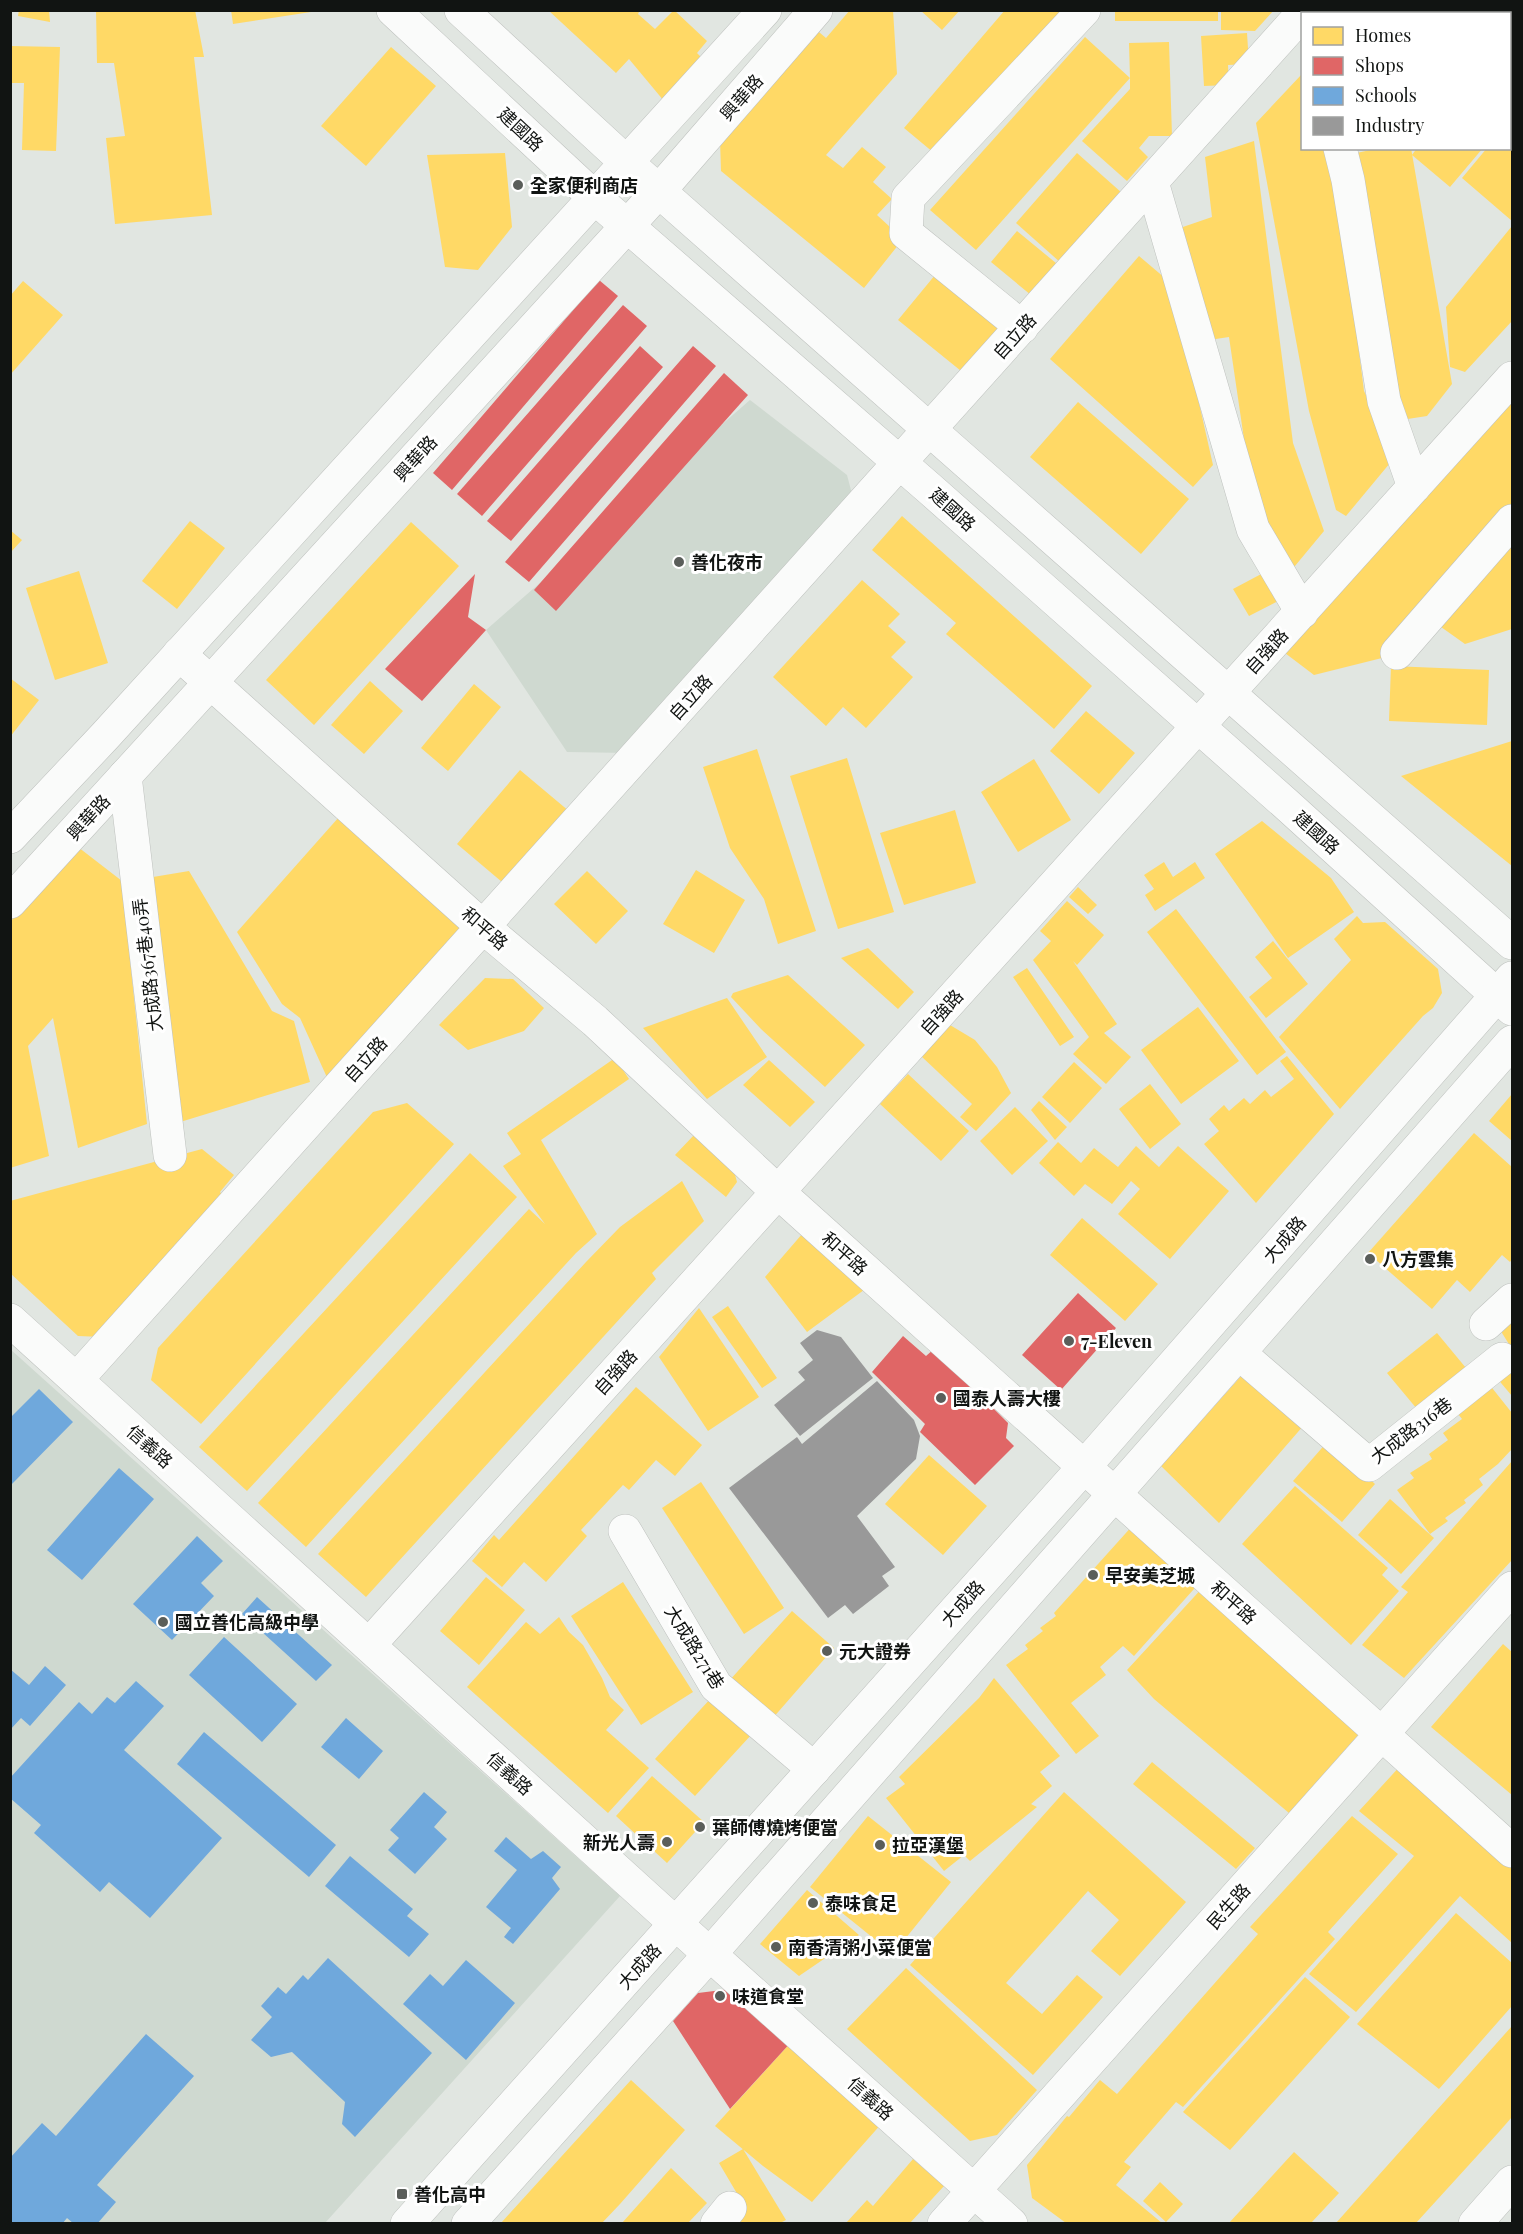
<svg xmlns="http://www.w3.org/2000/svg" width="1523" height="2234" font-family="'Playfair Display','Noto Sans TC',serif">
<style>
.built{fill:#cfd9d0}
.homes{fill:#ffd966}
.shops{fill:#e06666}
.schools{fill:#6fa8dc}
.industry{fill:#999}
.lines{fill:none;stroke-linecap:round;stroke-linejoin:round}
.minor-casing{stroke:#bec1be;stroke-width:34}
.tertiary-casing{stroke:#bec1be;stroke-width:34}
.secondary-casing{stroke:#bec1be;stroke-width:34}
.minor{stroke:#fafbfa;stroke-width:33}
.tertiary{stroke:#fafbfa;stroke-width:33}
.secondary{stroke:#fafbfa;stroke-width:33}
.poi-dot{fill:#5a5e5a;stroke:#fff;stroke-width:2}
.labels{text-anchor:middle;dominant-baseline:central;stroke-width:6;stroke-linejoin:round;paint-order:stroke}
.street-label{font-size:18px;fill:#111412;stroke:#fff}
.poi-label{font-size:18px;font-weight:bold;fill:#111412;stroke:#fff;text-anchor:start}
</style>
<rect width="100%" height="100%" fill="#e1e6e1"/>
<path class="built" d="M 750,400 L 847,475 L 852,494 L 628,753 L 567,752 L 486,630 Z
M 10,1349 L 620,1896 L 325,2223 L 11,2223 Z"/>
<path class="homes" d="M 19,10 L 49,10 L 50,22 L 18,16 Z
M 96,10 L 195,10 L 204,57 L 194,57 L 212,215 L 115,224 L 106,138 L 125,136 L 114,63 L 97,63 Z
M 231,10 L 311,10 L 311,12 L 233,24 Z
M 548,10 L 640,10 L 638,14 L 655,29 L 674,10 L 707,41 L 697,53 L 702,58 L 664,101 L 629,59 L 616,73 Z
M 850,10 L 893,10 L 897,74 L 826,155 L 843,168 L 862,147 L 886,167 L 873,182 L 892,199 L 877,215 L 903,239 L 864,288 L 721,171 L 720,139 L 813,27 L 826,38 Z
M 920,10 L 960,10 L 942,30 Z
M 1005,10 L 1068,10 L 940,158 L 904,128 Z
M 1115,10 L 1218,10 L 1218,21 L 1115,21 Z
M 1221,10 L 1274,10 L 1255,31 L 1221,30 Z
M 1370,10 L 1415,10 L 1418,14 L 1367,14 Z
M 1247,33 L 1249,64 L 1228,65 L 1229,85 L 1204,86 L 1201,36 Z
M 1085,37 L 1130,78 L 1129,43 L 1169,42 L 1172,136 L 1149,136 L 1139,148 L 1148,157 L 1127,181 L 1082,141 L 1130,89 L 1130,78 L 976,250 L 930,210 Z
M 10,46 L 60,47 L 56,151 L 22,150 L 24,83 L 10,83 Z
M 391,47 L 436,86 L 366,166 L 321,126 Z
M 1302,74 L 1302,148 L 1327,148 L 1338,186 L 1364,391 L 1395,457 L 1346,516 L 1336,510 L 1309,411 L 1256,123 Z
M 1510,91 L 1512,93 L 1512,114 L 1510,117 Z
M 1512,120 L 1512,221 L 1462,178 L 1487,148 L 1510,148 L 1510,123 Z
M 1254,141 L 1293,443 L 1324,531 L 1290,572 L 1254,507 L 1229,337 L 1209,340 L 1180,228 L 1212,217 L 1205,157 Z
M 1380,148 L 1411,148 L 1452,384 L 1427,416 L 1401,420 L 1347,155 Z
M 1417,148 L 1483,148 L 1450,187 L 1412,155 Z
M 505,153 L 512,227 L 478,270 L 445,267 L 427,155 Z
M 1077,153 L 1122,193 L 1061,263 L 1016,223 Z
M 1512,226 L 1512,321 L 1465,372 L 1450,367 L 1446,307 Z
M 1017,231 L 1062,268 L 1037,300 L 991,262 Z
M 1139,256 L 1172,284 L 1213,465 L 1193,487 L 1050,359 Z
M 940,269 L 1008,324 L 966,375 L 898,320 Z
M 23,281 L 63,315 L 10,375 L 10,296 Z
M 1512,399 L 1512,511 L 1382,658 L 1314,675 L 1281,650 Z
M 1078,402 L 1189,499 L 1141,554 L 1030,457 Z
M 902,516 L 1092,686 L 1054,729 L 946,634 L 956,623 L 872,550 Z
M 190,521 L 225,548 L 177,609 L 142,581 Z
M 411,522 L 459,566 L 314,725 L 266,680 Z
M 10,530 L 22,540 L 10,553 Z
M 1512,533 L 1512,629 L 1465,644 L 1434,622 Z
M 79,571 L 108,663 L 55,680 L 26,588 Z
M 1265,572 L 1280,600 L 1249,616 L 1233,589 Z
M 862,580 L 900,614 L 888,626 L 906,642 L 891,657 L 913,677 L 866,728 L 843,707 L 826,726 L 773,677 Z
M 1391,666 L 1489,670 L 1487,725 L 1389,721 Z
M 10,678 L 39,700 L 10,737 Z
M 370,681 L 403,711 L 364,754 L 331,725 Z
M 474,684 L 501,707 L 448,771 L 421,748 Z
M 1086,711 L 1135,753 L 1099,794 L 1050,751 Z
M 1512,741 L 1512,866 L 1401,776 Z
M 757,749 L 816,931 L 778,944 L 764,899 L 730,848 L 703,767 Z
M 847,758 L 894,912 L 838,929 L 790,776 Z
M 1034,759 L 1071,820 L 1018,852 L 981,792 Z
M 520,770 L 576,817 L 502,882 L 457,844 Z
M 955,810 L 976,883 L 904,905 L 880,833 Z
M 339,817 L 461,924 L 461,943 L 330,1084 L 300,1018 L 282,1004 L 237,932 Z
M 1262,821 L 1331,878 L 1354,912 L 1288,958 L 1215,854 Z
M 78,847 L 122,881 L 147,1124 L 78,1148 L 53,1018 L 28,1046 L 49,1156 L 10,1168 L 10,922 Z
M 1164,862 L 1173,877 L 1195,862 L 1205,878 L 1155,911 L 1145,895 L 1154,889 L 1144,875 Z
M 696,870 L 745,900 L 714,953 L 663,924 Z
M 189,871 L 272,1011 L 294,1021 L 310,1082 L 177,1123 L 141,879 Z
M 587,871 L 628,911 L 596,944 L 554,904 Z
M 1078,887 L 1097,905 L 1088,914 L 1069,897 Z
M 1067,901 L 1104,935 L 1077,965 L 1073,961 L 1117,1024 L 1104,1033 L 1131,1057 L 1106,1084 L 1073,1054 L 1089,1037 L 1033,960 L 1051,941 L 1040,931 Z
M 1176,909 L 1286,1052 L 1257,1075 L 1147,932 Z
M 1357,916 L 1363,923 L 1385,922 L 1438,969 L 1442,993 L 1433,1008 L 1423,1016 L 1340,1109 L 1279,1037 L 1351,960 L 1334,939 Z
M 1273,941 L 1308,984 L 1266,1018 L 1249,997 L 1272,978 L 1255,957 Z
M 868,948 L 914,992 L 898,1009 L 841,958 Z
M 1027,968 L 1074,1037 L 1060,1046 L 1013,977 Z
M 788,975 L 865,1045 L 825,1087 L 761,1029 L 731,997 L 733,993 Z
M 485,978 L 513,979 L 544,1008 L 524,1031 L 468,1050 L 439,1025 Z
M 727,998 L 767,1057 L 707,1099 L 643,1028 Z
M 1198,1007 L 1239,1061 L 1181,1104 L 1141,1050 Z
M 950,1025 L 975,1040 L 997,1067 L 1011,1093 L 976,1131 L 960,1117 L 972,1104 L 921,1056 Z
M 1287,1056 L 1334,1114 L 1256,1203 L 1204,1144 L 1219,1131 L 1209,1119 L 1224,1105 L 1229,1111 L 1244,1098 L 1250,1104 L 1265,1090 L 1271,1097 L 1294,1079 L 1280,1061 Z
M 615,1058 L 629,1079 L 541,1140 L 597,1234 L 576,1253 L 306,1547 L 258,1503 L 529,1209 L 545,1224 L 503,1166 L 521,1154 L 507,1133 Z
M 769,1060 L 815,1102 L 790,1127 L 743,1085 Z
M 1074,1062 L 1102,1088 L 1070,1123 L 1042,1097 Z
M 908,1074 L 969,1131 L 941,1161 L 880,1104 Z
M 1150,1084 L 1181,1124 L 1150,1149 L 1119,1109 Z
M 1512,1094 L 1512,1141 L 1489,1121 Z
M 1039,1101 L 1067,1127 L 1055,1140 L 1031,1110 Z
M 407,1103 L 454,1144 L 201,1424 L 151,1380 L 158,1348 L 373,1112 Z
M 1015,1107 L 1048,1141 L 1012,1175 L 980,1141 Z
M 1474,1133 L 1512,1167 L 1512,1259 L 1510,1262 L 1502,1255 L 1470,1292 L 1457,1280 L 1432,1309 L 1368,1253 Z
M 694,1135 L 734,1171 L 737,1182 L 726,1197 L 675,1155 Z
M 1058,1142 L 1081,1163 L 1094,1148 L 1118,1167 L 1136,1146 L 1159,1167 L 1178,1146 L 1229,1191 L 1170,1259 L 1118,1214 L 1140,1189 L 1131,1181 L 1112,1204 L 1085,1184 L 1074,1196 L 1039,1163 Z
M 202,1149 L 234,1175 L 220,1192 L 226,1199 L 103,1337 L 78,1336 L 10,1273 L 10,1201 Z
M 470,1153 L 517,1197 L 247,1491 L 199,1447 Z
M 682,1181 L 704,1221 L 652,1273 L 656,1279 L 366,1597 L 318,1554 L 586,1262 L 620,1227 Z
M 1082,1218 L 1158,1284 L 1125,1321 L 1050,1255 Z
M 809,1226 L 868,1287 L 807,1332 L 765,1277 Z
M 728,1306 L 777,1378 L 762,1388 L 712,1317 Z
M 699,1308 L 759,1397 L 708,1431 L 659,1357 Z
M 1512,1314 L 1512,1349 L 1497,1325 Z
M 1437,1333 L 1471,1374 L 1422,1415 L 1387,1373 Z
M 1512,1363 L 1512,1396 L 1496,1377 Z
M 1242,1375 L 1304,1425 L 1219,1523 L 1161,1466 Z
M 1485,1379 L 1512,1413 L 1512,1449 L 1498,1464 L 1479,1479 L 1483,1485 L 1464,1500 L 1466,1503 L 1445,1518 L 1448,1521 L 1430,1534 L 1397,1490 L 1414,1478 L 1410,1473 L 1432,1459 L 1429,1454 L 1448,1440 L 1443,1433 L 1462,1419 L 1450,1404 Z
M 636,1387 L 702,1445 L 675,1476 L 656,1460 L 629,1490 L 623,1485 L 581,1530 L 587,1536 L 546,1582 L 524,1562 L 502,1587 L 472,1561 L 494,1535 L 499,1540 Z
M 1328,1441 L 1375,1484 L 1342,1522 L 1293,1481 Z
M 929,1455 L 987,1506 L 943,1555 L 885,1504 Z
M 1512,1461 L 1512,1560 L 1404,1678 L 1362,1645 L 1408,1592 L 1401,1587 Z
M 701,1482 L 784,1608 L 744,1634 L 662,1508 Z
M 1295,1486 L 1388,1568 L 1382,1575 L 1399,1591 L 1351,1645 L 1242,1544 Z
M 1390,1499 L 1434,1538 L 1401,1574 L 1358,1535 Z
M 1134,1524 L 1202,1580 L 1134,1656 L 1123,1646 L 1100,1667 L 1106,1675 L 1071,1703 L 1099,1736 L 1076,1754 L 1006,1665 L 1028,1649 L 1025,1645 L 1043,1631 L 1040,1628 L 1056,1616 L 1054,1613 Z
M 486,1577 L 525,1610 L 479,1665 L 440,1631 Z
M 623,1582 L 693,1692 L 641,1725 L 571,1616 Z
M 1205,1585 L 1367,1725 L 1289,1813 L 1154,1699 L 1127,1670 Z
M 792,1611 L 834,1648 L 772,1719 L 729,1681 Z
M 559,1617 L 569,1632 L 583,1645 L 602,1678 L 610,1697 L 624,1710 L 606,1730 L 649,1768 L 608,1813 L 467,1687 L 526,1622 L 540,1634 Z
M 1503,1644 L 1512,1652 L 1512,1795 L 1431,1727 Z
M 994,1678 L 1060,1756 L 1040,1772 L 1052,1786 L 1031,1804 L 1037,1807 L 970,1861 L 964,1855 L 944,1871 L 886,1798 L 905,1784 L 899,1777 L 979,1698 Z
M 712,1697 L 752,1734 L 695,1796 L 655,1759 Z
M 1152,1762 L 1255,1848 L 1236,1869 L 1133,1784 Z
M 1402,1764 L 1512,1864 L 1512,1943 L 1460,1896 L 1356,2012 L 1309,1974 L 1414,1856 L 1359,1811 Z
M 652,1776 L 704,1822 L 667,1863 L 616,1816 Z
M 1064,1792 L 1186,1902 L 1120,1976 L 1091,1951 L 1119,1920 L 1088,1891 L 1006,1983 L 1042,2014 L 1077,1975 L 1103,1997 L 1033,2075 L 910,1965 Z
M 868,1816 L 951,1882 L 893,1954 L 810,1887 Z
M 1352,1816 L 1398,1854 L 1328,1932 L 1335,1939 L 1183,2107 L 1176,2102 L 1124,2162 L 1131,2167 L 1116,2185 L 1162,2223 L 1066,2223 L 1032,2198 L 1027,2165 L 1067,2116 L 1069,2117 L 1100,2080 L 1117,2094 L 1258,1934 L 1250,1927 Z
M 807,1890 L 859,1935 L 799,1976 L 760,1944 Z
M 1456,1913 L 1512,1963 L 1512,2006 L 1439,2089 L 1357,2024 Z
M 906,1968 L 1037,2090 L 997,2135 L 970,2141 L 847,2029 Z
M 1305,1977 L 1350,2017 L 1230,2150 L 1183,2112 Z
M 1512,2026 L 1512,2117 L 1498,2133 L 1416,2223 L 1336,2223 Z
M 793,2040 L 883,2122 L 812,2202 L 763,2166 L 715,2126 Z
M 631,2080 L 685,2130 L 620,2204 L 602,2223 L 501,2223 Z
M 743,2149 L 786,2220 L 780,2223 L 714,2223 L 742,2202 L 719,2163 Z
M 1294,2152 L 1339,2193 L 1311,2223 L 1229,2223 Z
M 913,2159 L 944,2186 L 910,2223 L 846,2223 L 867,2200 L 873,2206 Z
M 671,2168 L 707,2203 L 688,2223 L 622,2223 Z
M 1160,2182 L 1183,2204 L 1166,2222 L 1143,2201 Z"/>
<path class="shops" d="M 599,280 L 618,296 L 452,490 L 433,473 Z
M 623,305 L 647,326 L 482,516 L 457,494 Z
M 640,346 L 663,367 L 511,541 L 487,521 Z
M 693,346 L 716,366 L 529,582 L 505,562 Z
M 724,373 L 748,395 L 556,611 L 534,590 Z
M 475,574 L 468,617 L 486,630 L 422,701 L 385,669 Z
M 1078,1293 L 1116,1328 L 1061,1390 L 1022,1355 Z
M 903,1336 L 926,1356 L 934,1349 L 1008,1423 L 1006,1438 L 1014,1446 L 975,1485 L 920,1432 L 925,1424 L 872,1372 Z
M 730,1989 L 793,2040 L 730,2109 L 673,2021 L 698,1993 Z"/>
<path class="schools" d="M 39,1389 L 73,1422 L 10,1486 L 10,1418 Z
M 119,1468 L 154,1499 L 82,1580 L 47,1550 Z
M 197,1536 L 223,1561 L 201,1583 L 214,1596 L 172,1640 L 133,1604 Z
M 257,1597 L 332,1665 L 316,1681 L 242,1614 Z
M 224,1637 L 297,1704 L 262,1742 L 189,1675 Z
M 45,1666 L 66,1685 L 30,1726 L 21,1718 L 10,1730 L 10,1669 L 29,1685 Z
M 136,1681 L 164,1706 L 124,1750 L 222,1838 L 150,1918 L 109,1882 L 100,1892 L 34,1833 L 41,1825 L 10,1798 L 10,1778 L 79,1702 L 92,1714 L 107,1697 L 115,1703 Z
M 346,1718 L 383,1751 L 359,1779 L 321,1747 Z
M 204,1732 L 336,1845 L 309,1877 L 177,1764 Z
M 424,1792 L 447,1812 L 434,1827 L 447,1839 L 415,1874 L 388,1850 L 399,1838 L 390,1830 Z
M 506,1837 L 531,1859 L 543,1851 L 561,1867 L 552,1878 L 560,1889 L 513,1944 L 504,1937 L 511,1928 L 486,1907 L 517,1870 L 494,1851 Z
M 350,1856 L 413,1909 L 407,1916 L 429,1934 L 409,1957 L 325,1886 Z
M 328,1958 L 432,2053 L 355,2137 L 342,2124 L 345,2102 L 292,2052 L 271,2057 L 251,2040 L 272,2017 L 261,2006 L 278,1987 L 286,1994 L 303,1975 L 308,1980 Z
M 466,1960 L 515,2003 L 466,2060 L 403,2004 L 430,1974 L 443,1986 Z
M 146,2034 L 194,2076 L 97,2185 L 116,2202 L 97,2224 L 74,2224 L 67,2218 L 62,2224 L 10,2224 L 10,2158 L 42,2123 L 56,2136 Z"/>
<path class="industry" d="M 817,1330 L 841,1337 L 873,1378 L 800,1436 L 774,1405 L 805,1380 L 798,1372 L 813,1360 L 800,1343 Z
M 877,1381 L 914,1420 L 920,1436 L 916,1459 L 857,1516 L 895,1567 L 882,1576 L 889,1586 L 853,1614 L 845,1605 L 828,1618 L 729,1488 L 797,1437 L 802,1444 Z"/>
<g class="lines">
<defs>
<path id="minor" d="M 1446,10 L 1449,14
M 1510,67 L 1512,69
M 1340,148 L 1348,180 L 1384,401 L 1414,487
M 1152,182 L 1253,529 L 1302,612
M 1022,327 L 906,233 L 908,198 L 1084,10
M 1397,653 L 1512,521
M 179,654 L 483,927 L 595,1021 L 778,1192 L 1512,1851
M 125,776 L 170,1155
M 10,1320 L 676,1924 L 1011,2224
M 1486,1324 L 1512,1300
M 1239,1353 L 1369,1465 L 1502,1359
M 76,1380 L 1302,14
M 625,1531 L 716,1686 L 814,1769
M 369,1645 L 1512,378
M 717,2224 L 730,2208
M 944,2224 L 1512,1588
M 1475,2224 L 1512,2182"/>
<path id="tertiary" d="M 393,10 L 594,197 L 930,489 L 1286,804 L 1512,1009
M 461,10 L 627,163 L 1512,943
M 10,837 L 105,736 L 765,10
M 10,902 L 659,191 L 816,10"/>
<path id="secondary" d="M 407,2224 L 1084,1467 L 1512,978
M 468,2224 L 710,1954 L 1512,1042"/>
</defs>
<use href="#minor" class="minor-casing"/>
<use href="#tertiary" class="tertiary-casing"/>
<use href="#secondary" class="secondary-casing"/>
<use href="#minor" class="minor"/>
<use href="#tertiary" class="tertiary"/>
<use href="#secondary" class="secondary"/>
</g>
<g class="poi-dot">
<circle cx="518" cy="185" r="6"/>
<circle cx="679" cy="562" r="6"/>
<circle cx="1370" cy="1259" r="6"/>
<circle cx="1069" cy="1341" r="6"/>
<circle cx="941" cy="1398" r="6"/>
<circle cx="1093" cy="1575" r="6"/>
<circle cx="163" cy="1622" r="6"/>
<circle cx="827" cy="1651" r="6"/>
<circle cx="700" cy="1827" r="6"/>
<circle cx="667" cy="1842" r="6"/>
<circle cx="880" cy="1845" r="6"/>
<circle cx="813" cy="1903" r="6"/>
<circle cx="776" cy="1947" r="6"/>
<circle cx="720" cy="1996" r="6"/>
<rect x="396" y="2188" width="12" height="12" rx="3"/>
</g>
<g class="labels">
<g class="street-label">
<text transform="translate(741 97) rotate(-49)">興華路</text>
<text transform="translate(521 129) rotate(43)">建國路</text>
<text transform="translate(1014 336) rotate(-48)">自立路</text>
<text transform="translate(415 458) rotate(-48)">興華路</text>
<text transform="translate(953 509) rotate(42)">建國路</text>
<text transform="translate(1266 651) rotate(-48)">自強路</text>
<text transform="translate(690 697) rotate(-48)">自立路</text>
<text transform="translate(88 817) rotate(-48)">興華路</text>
<text transform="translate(1317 832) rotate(42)">建國路</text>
<text transform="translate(485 928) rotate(41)">和平路</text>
<text transform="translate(147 965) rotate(-97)">大成路367巷40弄</text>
<text transform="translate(941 1012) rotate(-48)">自強路</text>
<text transform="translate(365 1059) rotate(-48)">自立路</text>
<text transform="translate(1284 1239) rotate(-49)">大成路</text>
<text transform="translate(845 1253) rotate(42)">和平路</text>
<text transform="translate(615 1372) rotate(-48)">自強路</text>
<text transform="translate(1411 1430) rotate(-37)">大成路316巷</text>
<text transform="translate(150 1446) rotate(42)">信義路</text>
<text transform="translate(1234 1602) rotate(42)">和平路</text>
<text transform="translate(962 1603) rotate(-48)">大成路</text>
<text transform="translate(695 1647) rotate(58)">大成路271巷</text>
<text transform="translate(510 1773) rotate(42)">信義路</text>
<text transform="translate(1228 1906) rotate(-48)">民生路</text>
<text transform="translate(639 1966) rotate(-48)">大成路</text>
<text transform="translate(871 2098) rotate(42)">信義路</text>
</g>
<g class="poi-label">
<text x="530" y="185">全家便利商店</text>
<text x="691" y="562">善化夜市</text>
<text x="1382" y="1259">八方雲集</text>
<text x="1081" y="1341">7-Eleven</text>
<text x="953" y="1398">國泰人壽大樓</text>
<text x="1105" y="1575">早安美芝城</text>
<text x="175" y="1622">國立善化高級中學</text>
<text x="839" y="1651">元大證券</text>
<text x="712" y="1827">葉師傅燒烤便當</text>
<text x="655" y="1842" text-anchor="end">新光人壽</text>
<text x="892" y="1845">拉亞漢堡</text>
<text x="825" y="1903">泰味食足</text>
<text x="788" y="1947">南香清粥小菜便當</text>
<text x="732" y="1996">味道食堂</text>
<text x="414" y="2194">善化高中</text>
</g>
</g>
<rect width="1523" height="2234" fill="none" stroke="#111412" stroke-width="24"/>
<rect x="1301" y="12" width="210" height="138" fill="#ffffff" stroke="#a0a1a0" stroke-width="1.5"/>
<rect x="1313" y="27" width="30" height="18" fill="#ffd966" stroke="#a0a1a0" stroke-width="1.5"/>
<text x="1355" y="42" font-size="18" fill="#111412">Homes</text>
<rect x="1313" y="57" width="30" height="18" fill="#e06666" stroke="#a0a1a0" stroke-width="1.5"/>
<text x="1355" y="72" font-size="18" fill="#111412">Shops</text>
<rect x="1313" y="87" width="30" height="18" fill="#6fa8dc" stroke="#a0a1a0" stroke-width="1.5"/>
<text x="1355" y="102" font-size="18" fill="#111412">Schools</text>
<rect x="1313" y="117" width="30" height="18" fill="#999999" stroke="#a0a1a0" stroke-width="1.5"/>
<text x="1355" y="132" font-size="18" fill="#111412">Industry</text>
</svg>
